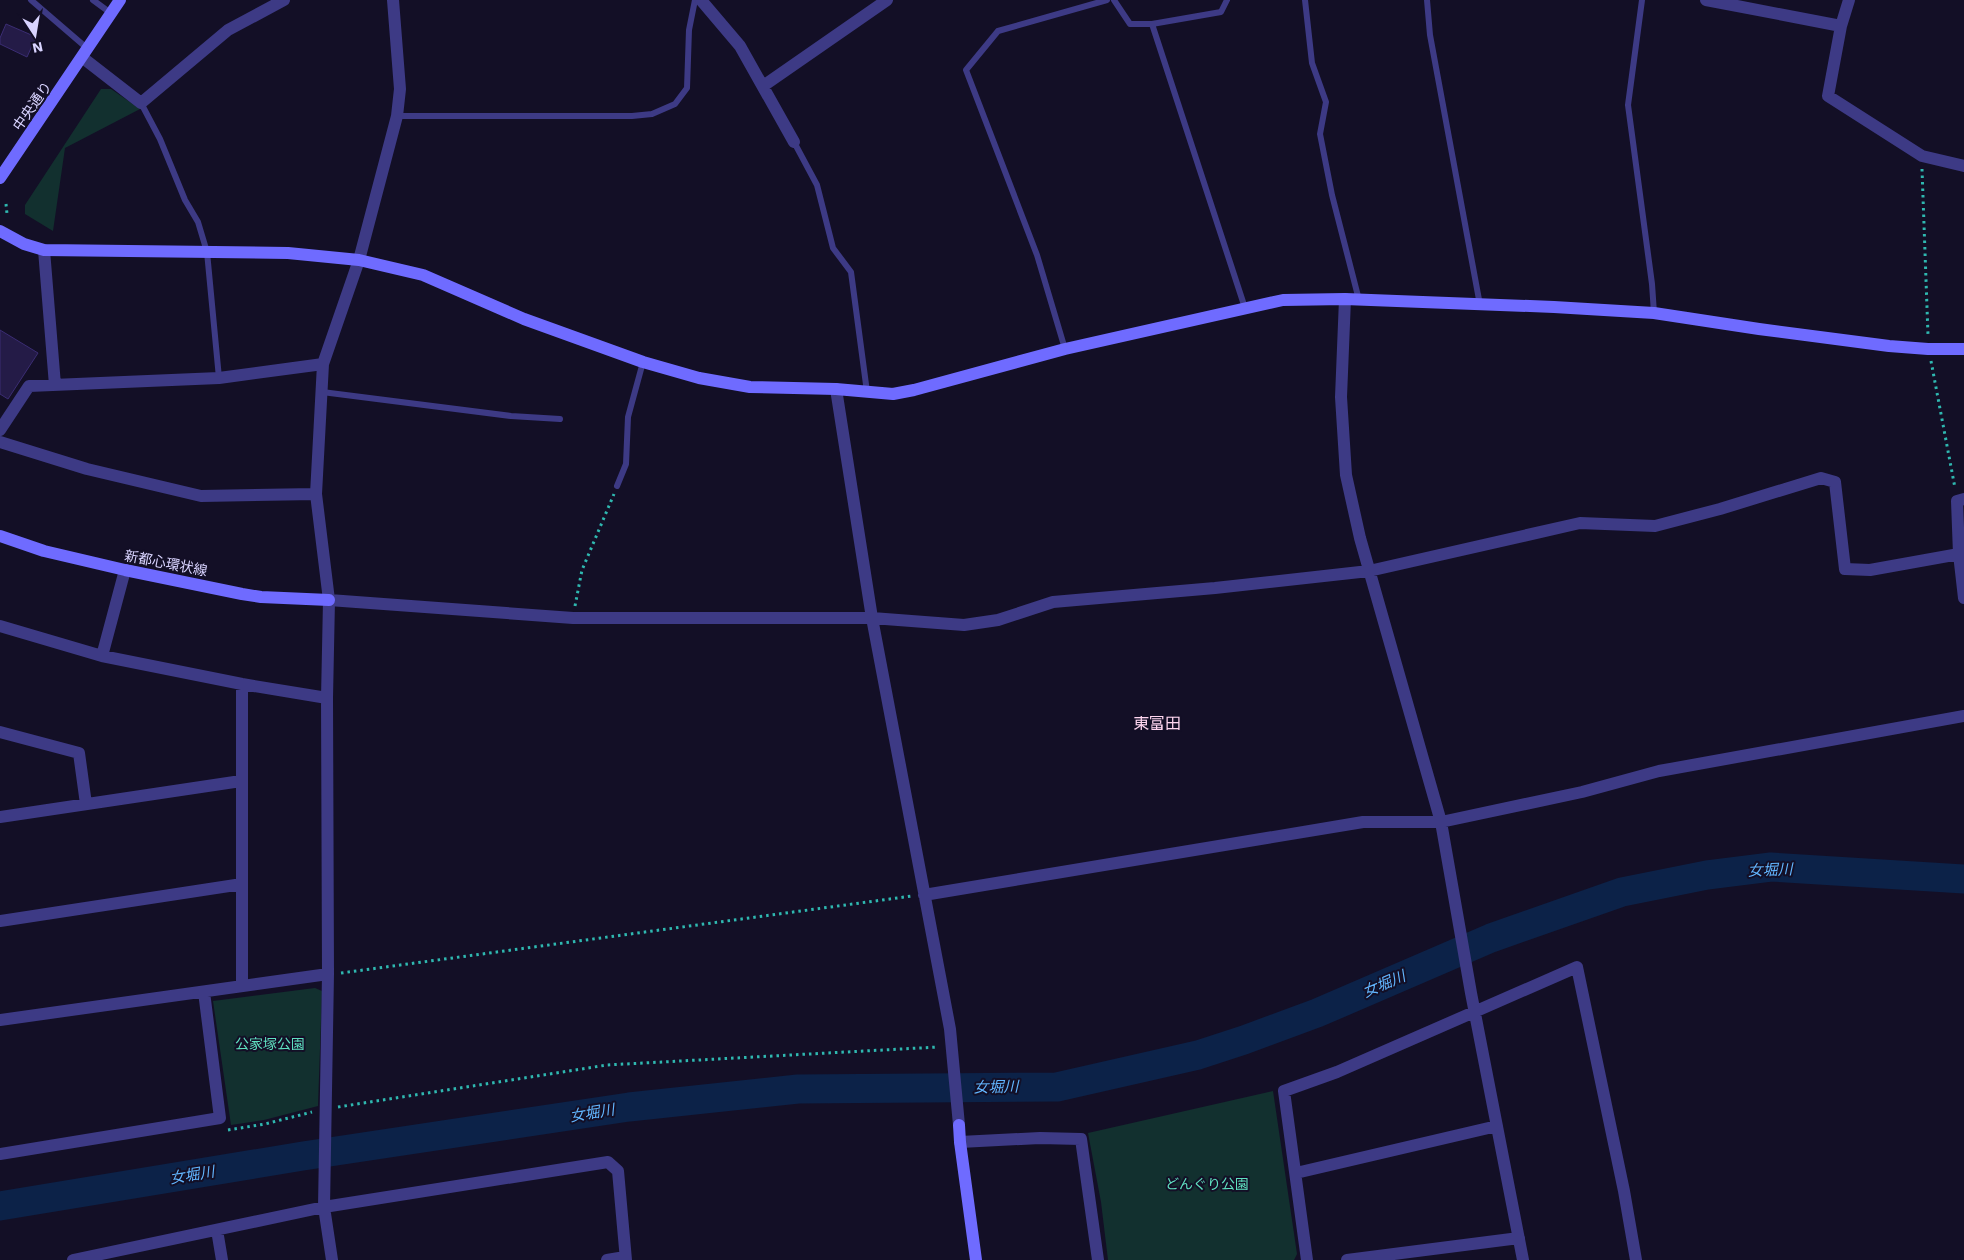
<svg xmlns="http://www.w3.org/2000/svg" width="1964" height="1260" font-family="'Work Sans','Noto Sans JP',sans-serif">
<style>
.green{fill:#12302f}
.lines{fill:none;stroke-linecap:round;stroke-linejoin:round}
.river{stroke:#0c2248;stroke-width:29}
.building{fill:#241b47;stroke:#3b2d73}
.path{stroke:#2fb8b0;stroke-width:3;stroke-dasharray:2.5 4;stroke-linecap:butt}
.lane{stroke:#3d3a85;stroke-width:6}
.street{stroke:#3d3a85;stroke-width:12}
.secondary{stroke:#6f6bff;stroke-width:12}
.labels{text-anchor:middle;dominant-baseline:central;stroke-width:4;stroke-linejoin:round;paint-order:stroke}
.street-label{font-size:14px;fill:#d9d4ff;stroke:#130f26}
.park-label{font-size:14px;fill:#5fe0c0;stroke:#130f26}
.water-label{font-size:15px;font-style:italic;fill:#62b6ff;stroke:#130f26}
.quarter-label{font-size:16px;fill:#ffd6f0;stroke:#130f26}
</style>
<rect width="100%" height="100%" fill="#130f26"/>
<path class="green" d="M 101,89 L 111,89 L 140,109 L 65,148 L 53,231 L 25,214 L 25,205 Z
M 315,988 L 322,991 L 318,1106 L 264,1120 L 231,1125 L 213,1001 Z
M 1273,1091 L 1297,1254 L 1294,1260 L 1108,1260 L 1101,1202 L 1088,1133 Z"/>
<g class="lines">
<path class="river" d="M 0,1206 L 303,1156 L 629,1107 L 798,1089 L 1057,1087 L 1198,1055 L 1244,1040 L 1317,1013 L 1491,938 L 1622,892 L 1707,875 L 1771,867 L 1964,879"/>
</g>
<path class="building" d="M 6,24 L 36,37 L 27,57 L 0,44 L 0,38 Z
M 0,330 L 38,353 L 8,399 L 0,394 Z"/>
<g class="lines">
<path class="path" d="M 1922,169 L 1928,335
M 6,204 L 7,214
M 1931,361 L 1955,488
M 575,606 L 582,570 L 614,494
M 341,973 L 912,896
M 338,1107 L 607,1065 L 938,1047
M 228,1130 L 265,1124 L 312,1112"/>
<path class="lane" d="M 31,0 L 88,49
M 93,0 L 112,14
M 1114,0 L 1130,24 L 1152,24 L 1245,308
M 1305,0 L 1312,63 L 1326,102 L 1320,134 L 1332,195 L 1359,300
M 1427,0 L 1430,35 L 1480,305
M 1642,0 L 1628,105 L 1652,284 L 1654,313
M 1152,24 L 1221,12 L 1227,0
M 141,103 L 160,139 L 185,200 L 198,222 L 207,252 L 219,378
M 397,116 L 632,116 L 652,114 L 675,104 L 687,88 L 689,30 L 695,0
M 794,142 L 817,185 L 833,248 L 851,272 L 867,392
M 1065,349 L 1037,255 L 966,70 L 998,31 L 1107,0
M 322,392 L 511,416 L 560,419
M 617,486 L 626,464 L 628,417 L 643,362"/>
<path class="street" d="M 701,0 L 740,46 L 794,142
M 1706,0 L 1841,26
M 1849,0 L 1841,26 L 1828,96 L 1922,156 L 1964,166
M 83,58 L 141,103 L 228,30 L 284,0
M 763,86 L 887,0
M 44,250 L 55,385
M 1345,299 L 1341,397 L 1346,475 L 1360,538 L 1441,822 L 1471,993 L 1523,1260
M 836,389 L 872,618 L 950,1029 L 959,1125
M 0,430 L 29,386 L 219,378 L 323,364
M 0,442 L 87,469 L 201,496 L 316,494
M 1959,554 L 1964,598
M 329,600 L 573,618 L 872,618 L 964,625 L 998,620 L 1053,602 L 1215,588 L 1369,571 L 1580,523 L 1655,526 L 1720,509 L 1821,478 L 1835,482 L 1845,569 L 1870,570 L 1959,554 L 1957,501 L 1964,499
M 0,626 L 102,656 L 242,684 L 327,698
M 102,656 L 125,570
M 242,684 L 242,986
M 0,732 L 79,753 L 86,804
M 0,817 L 241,781
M 924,895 L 1363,822 L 1441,822 L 1582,792 L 1659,771 L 1964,716
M 0,921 L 242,884
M 0,1020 L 328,974
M 960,1142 L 1040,1138 L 1081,1139 L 1098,1260
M 0,1154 L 220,1118 L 204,992
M 1296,1173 L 1497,1126
M 217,1230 L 222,1260
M 73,1260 L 324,1207 L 608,1162 L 618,1171 L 626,1260
M 332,1260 L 324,1207 L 328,974 L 327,698 L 329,600 L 316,494 L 323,364 L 359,260 L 397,116 L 400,89 L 393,0
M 607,1260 L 625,1257
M 1307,1260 L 1284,1091 L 1337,1072 L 1577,967 L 1624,1191 L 1636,1260
M 1347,1260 L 1519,1238"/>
<path class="secondary" d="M 0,178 L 120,0
M 0,231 L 24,244 L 44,250 L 288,253 L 359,260 L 423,275 L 524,319 L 643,362 L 699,378 L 750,387 L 836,389 L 893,394 L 914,390 L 1065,349 L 1283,300 L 1345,299 L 1554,307 L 1654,313 L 1759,329 L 1889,346 L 1928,349 L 1964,349
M 0,536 L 44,551 L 125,570 L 242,594 L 261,597 L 329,600
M 959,1125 L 960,1142 L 976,1260"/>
</g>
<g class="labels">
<g class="street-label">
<text transform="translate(32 106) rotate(-55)">中央通り</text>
<text transform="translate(166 563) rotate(11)">新都心環状線</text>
</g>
<g class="park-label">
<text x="270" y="1044">公家塚公園</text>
<text x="1207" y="1184">どんぐり公園</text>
</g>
<g class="water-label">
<text transform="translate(1770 870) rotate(-2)">女堀川</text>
<text transform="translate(1384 984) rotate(-23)">女堀川</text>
<text transform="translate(996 1087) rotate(-1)">女堀川</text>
<text transform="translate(592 1113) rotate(-9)">女堀川</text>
<text transform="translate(192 1175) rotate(-9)">女堀川</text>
</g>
<g class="quarter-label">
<text x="1157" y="723">東富田</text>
</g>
</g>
<g transform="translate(35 35) rotate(168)" stroke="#130f26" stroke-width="4" paint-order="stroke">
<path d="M0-4L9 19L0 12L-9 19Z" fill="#d9d4ff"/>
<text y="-8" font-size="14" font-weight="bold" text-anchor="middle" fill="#d9d4ff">N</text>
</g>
</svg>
